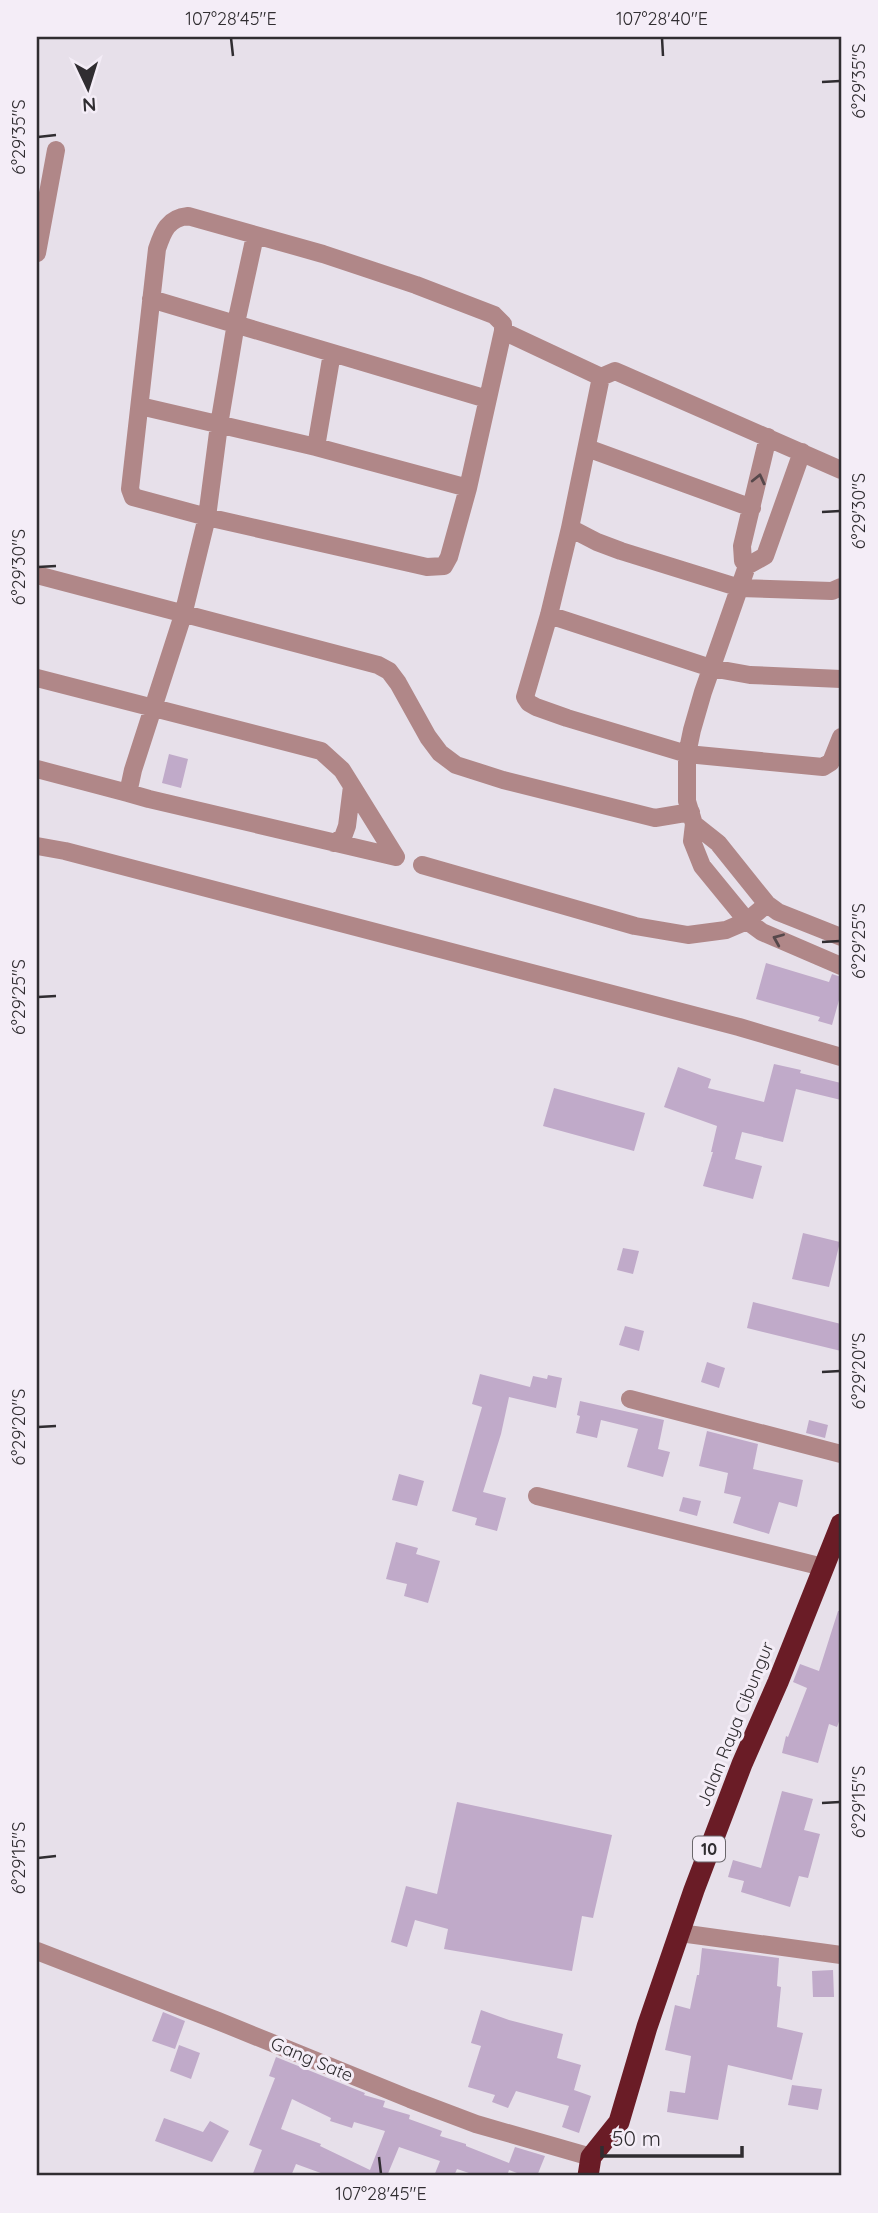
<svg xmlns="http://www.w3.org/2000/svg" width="878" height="2213" font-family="Quicksand,sans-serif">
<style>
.building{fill:#c0aac9;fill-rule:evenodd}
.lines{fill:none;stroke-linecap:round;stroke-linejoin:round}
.street{stroke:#b08788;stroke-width:18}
.highway{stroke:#6a1c26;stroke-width:21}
.oneway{stroke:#56484b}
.ticks{fill:none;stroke:#302d31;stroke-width:2.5}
.labels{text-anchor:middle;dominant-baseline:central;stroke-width:6;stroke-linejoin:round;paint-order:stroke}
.shield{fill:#f4edf7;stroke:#6b676c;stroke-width:2}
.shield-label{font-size:16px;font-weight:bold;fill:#302d31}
.street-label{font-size:18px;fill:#302d31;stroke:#f4edf7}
.neatline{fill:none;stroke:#302d31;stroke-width:2.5}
.ticks-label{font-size:18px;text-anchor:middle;fill:#302d31}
</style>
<rect width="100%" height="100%" fill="#e7e0ea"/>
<path class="building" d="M 169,754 L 188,759 L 181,788 L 162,783 Z
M 766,963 L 829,982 L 832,974 L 841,977 L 841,993 L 832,1025 L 818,1021 L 820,1017 L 756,999 Z
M 774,1064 L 801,1070 L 800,1073 L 841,1083 L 841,1100 L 796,1089 L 783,1142 L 742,1132 L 735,1159 L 762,1166 L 753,1199 L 703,1186 L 713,1152 L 711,1152 L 717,1126 L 664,1107 L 678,1067 L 711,1079 L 708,1088 L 764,1102 Z
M 554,1088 L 645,1113 L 634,1151 L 543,1126 Z
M 803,1233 L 840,1242 L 829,1287 L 792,1279 Z
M 623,1248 L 639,1251 L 633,1274 L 617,1270 Z
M 753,1302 L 841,1324 L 841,1351 L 747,1328 Z
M 625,1326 L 644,1331 L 639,1351 L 619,1345 Z
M 707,1362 L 725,1368 L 719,1388 L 701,1382 Z
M 480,1374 L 530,1387 L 533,1376 L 547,1379 L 548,1375 L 562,1378 L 556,1408 L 509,1397 L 501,1434 L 483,1492 L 506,1498 L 497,1531 L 475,1525 L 477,1518 L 452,1511 L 482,1407 L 472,1404 Z
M 580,1401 L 664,1420 L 658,1449 L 670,1452 L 663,1477 L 627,1467 L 638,1429 L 601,1420 L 597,1438 L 576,1433 L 580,1416 L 577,1415 Z
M 809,1420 L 828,1425 L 825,1438 L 806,1433 Z
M 707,1431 L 758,1444 L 753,1469 L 803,1480 L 797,1507 L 779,1502 L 769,1534 L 733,1523 L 741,1497 L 724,1493 L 728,1473 L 699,1466 Z
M 399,1474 L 424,1481 L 417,1506 L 392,1500 Z
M 683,1497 L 701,1501 L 697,1516 L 679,1511 Z
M 396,1542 L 418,1548 L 416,1554 L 440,1561 L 428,1603 L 404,1596 L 407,1584 L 386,1579 Z
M 838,1611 L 841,1611 L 841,1716 L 837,1727 L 829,1724 L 818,1763 L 782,1753 L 786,1736 L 788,1737 L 807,1688 L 793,1682 L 800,1664 L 819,1671 Z
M 782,1791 L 813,1799 L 804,1830 L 820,1834 L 808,1878 L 799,1876 L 790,1907 L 741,1892 L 744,1881 L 728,1877 L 733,1860 L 761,1868 Z
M 457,1802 L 612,1835 L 593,1918 L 582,1916 L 572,1971 L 444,1949 L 448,1929 L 415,1920 L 407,1947 L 391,1942 L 406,1886 L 437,1894 Z
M 702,1948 L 779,1958 L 777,1986 L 781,1987 L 777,2027 L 803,2033 L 792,2080 L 728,2065 L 718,2120 L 667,2112 L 670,2091 L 685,2093 L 691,2056 L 665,2050 L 675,2005 L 690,2009 L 697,1975 L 699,1975 Z
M 833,1970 L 834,1997 L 813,1997 L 812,1971 Z
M 481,2010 L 509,2020 L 563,2034 L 557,2058 L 581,2065 L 574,2090 L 591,2096 L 579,2133 L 562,2127 L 569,2106 L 516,2091 L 508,2108 L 492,2102 L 495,2095 L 468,2087 L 481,2046 L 471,2043 Z
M 163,2012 L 185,2021 L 175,2049 L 152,2041 Z
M 179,2045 L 200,2053 L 191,2079 L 170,2071 Z
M 276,2057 L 365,2093 L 364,2095 L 385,2101 L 383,2107 L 410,2115 L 409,2119 L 442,2131 L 440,2136 L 466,2144 L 466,2146 L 509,2163 L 515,2147 L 545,2156 L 537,2176 L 525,2176 L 509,2170 L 507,2176 L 478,2176 L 457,2169 L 454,2176 L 434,2176 L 440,2161 L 399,2147 L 387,2176 L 329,2176 L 296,2164 L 291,2176 L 252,2176 L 262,2150 L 249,2145 L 275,2078 L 269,2076 ZM 292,2099 L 331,2118 L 330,2121 L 352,2128 L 354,2122 L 385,2131 L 370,2170 L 320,2146 L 321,2144 L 281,2129 Z
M 792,2085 L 822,2089 L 818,2110 L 788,2105 Z
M 164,2118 L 203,2132 L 210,2121 L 229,2131 L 212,2162 L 155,2141 Z"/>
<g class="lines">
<path class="street" d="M 188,216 L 323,254 L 416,285 L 494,315 L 503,324 L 503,331 L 468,488 L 449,557 L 444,566 L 427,567 L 207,517 L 133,497 L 130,489 L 157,249 C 163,231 168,218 188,216 Z
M 255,236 L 236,323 L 219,425 L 207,517 L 183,615 L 133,770 L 128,793 L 149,799 L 396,857 L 352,786
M 37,253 L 56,150
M 151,299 L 487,399
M 503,331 L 601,377
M 140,406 L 316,447 L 468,488
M 768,437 L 742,546 L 743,561 L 747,566 L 703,692 L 692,730 L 687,754 L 687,801 L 694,824 L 692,841 L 702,866 L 747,921 L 762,932 L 841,966
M 316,447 L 332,353
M 587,448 L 752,508
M 841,470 L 622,374 L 615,371 L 601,377 L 570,528 L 549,615 L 525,697 L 529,703 L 536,707 L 567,718 L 687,754 L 823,767 L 831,762 L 841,737
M 570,528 L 597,542 L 621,551 L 740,588 L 832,591 L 841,587
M 747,566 L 765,556 L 802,452
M 37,575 L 378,665 L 389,671 L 398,683 L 428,737 L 440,753 L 456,765 L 503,780 L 655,818 L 691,812
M 549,615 L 711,668 L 750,675 L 841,679
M 37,678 L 321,751 L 342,770 L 352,786 L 347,826 L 343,837 L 334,843
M 37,769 L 128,793
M 694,824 L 718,843 L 767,904 L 778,912 L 841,937
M 37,846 L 65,851 L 739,1027 L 841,1057
M 422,865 L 635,926 L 688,935 L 726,930 L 747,921 L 767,904
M 630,1399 L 841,1454
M 537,1496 L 823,1567
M 680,1933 L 841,1955
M 37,1951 L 218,2021 L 410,2099 L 476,2124 L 591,2157"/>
<path class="highway" d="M 588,2176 L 591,2157 L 619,2122 L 647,2027 L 694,1890 L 742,1764 L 778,1682 L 841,1524"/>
</g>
<defs><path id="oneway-chevron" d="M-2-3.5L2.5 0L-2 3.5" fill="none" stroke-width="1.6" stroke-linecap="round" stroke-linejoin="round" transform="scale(1.75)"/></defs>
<g class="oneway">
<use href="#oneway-chevron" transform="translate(759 479) rotate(-77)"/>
<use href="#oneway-chevron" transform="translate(778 939) rotate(-157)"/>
</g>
<path class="ticks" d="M 231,38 L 233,56M 662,38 L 663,56M 822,82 L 840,81M 38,137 L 56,135M 822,512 L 840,511M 38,567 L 56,566M 822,942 L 840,941M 38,997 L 56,996M 822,1372 L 840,1371M 38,1427 L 56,1426M 822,1803 L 840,1802M 38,1858 L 56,1856M 379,2157 L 381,2174"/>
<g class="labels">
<rect class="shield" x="693" y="1836.5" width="32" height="25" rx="5"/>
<g class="shield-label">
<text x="709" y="1849">10</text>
</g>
<g class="street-label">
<text transform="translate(735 1724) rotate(-68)">Jalan Raya Cibungur</text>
<text transform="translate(312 2059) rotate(23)">Gang Sate</text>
</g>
</g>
<rect width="878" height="2213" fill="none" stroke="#f4edf7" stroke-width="77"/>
<g transform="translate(88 88) rotate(176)" stroke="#f4edf7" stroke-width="5" paint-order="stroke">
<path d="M0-5L12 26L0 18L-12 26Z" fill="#302d31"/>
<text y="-10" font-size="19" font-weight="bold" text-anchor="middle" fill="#302d31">N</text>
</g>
<path d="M602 2146v10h140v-10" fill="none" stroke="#302d31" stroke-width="3.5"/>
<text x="612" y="2146" font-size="21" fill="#302d31" stroke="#f4edf7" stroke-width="5" paint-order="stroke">50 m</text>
<rect x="38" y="38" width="802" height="2136" class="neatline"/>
<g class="ticks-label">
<text x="231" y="25">107°28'45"E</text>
<text x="662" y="25">107°28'40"E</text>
<text transform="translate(859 81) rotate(-90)" y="6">6°29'35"S</text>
<text transform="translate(19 137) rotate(-90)" y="6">6°29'35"S</text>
<text transform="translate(859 511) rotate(-90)" y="6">6°29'30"S</text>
<text transform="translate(19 567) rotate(-90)" y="6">6°29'30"S</text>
<text transform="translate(859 941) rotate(-90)" y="6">6°29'25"S</text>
<text transform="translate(19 997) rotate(-90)" y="6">6°29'25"S</text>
<text transform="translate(859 1371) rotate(-90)" y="6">6°29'20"S</text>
<text transform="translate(19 1427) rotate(-90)" y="6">6°29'20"S</text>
<text transform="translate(859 1802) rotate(-90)" y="6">6°29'15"S</text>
<text transform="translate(19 1858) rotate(-90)" y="6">6°29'15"S</text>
<text x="381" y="2200">107°28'45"E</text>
</g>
</svg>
